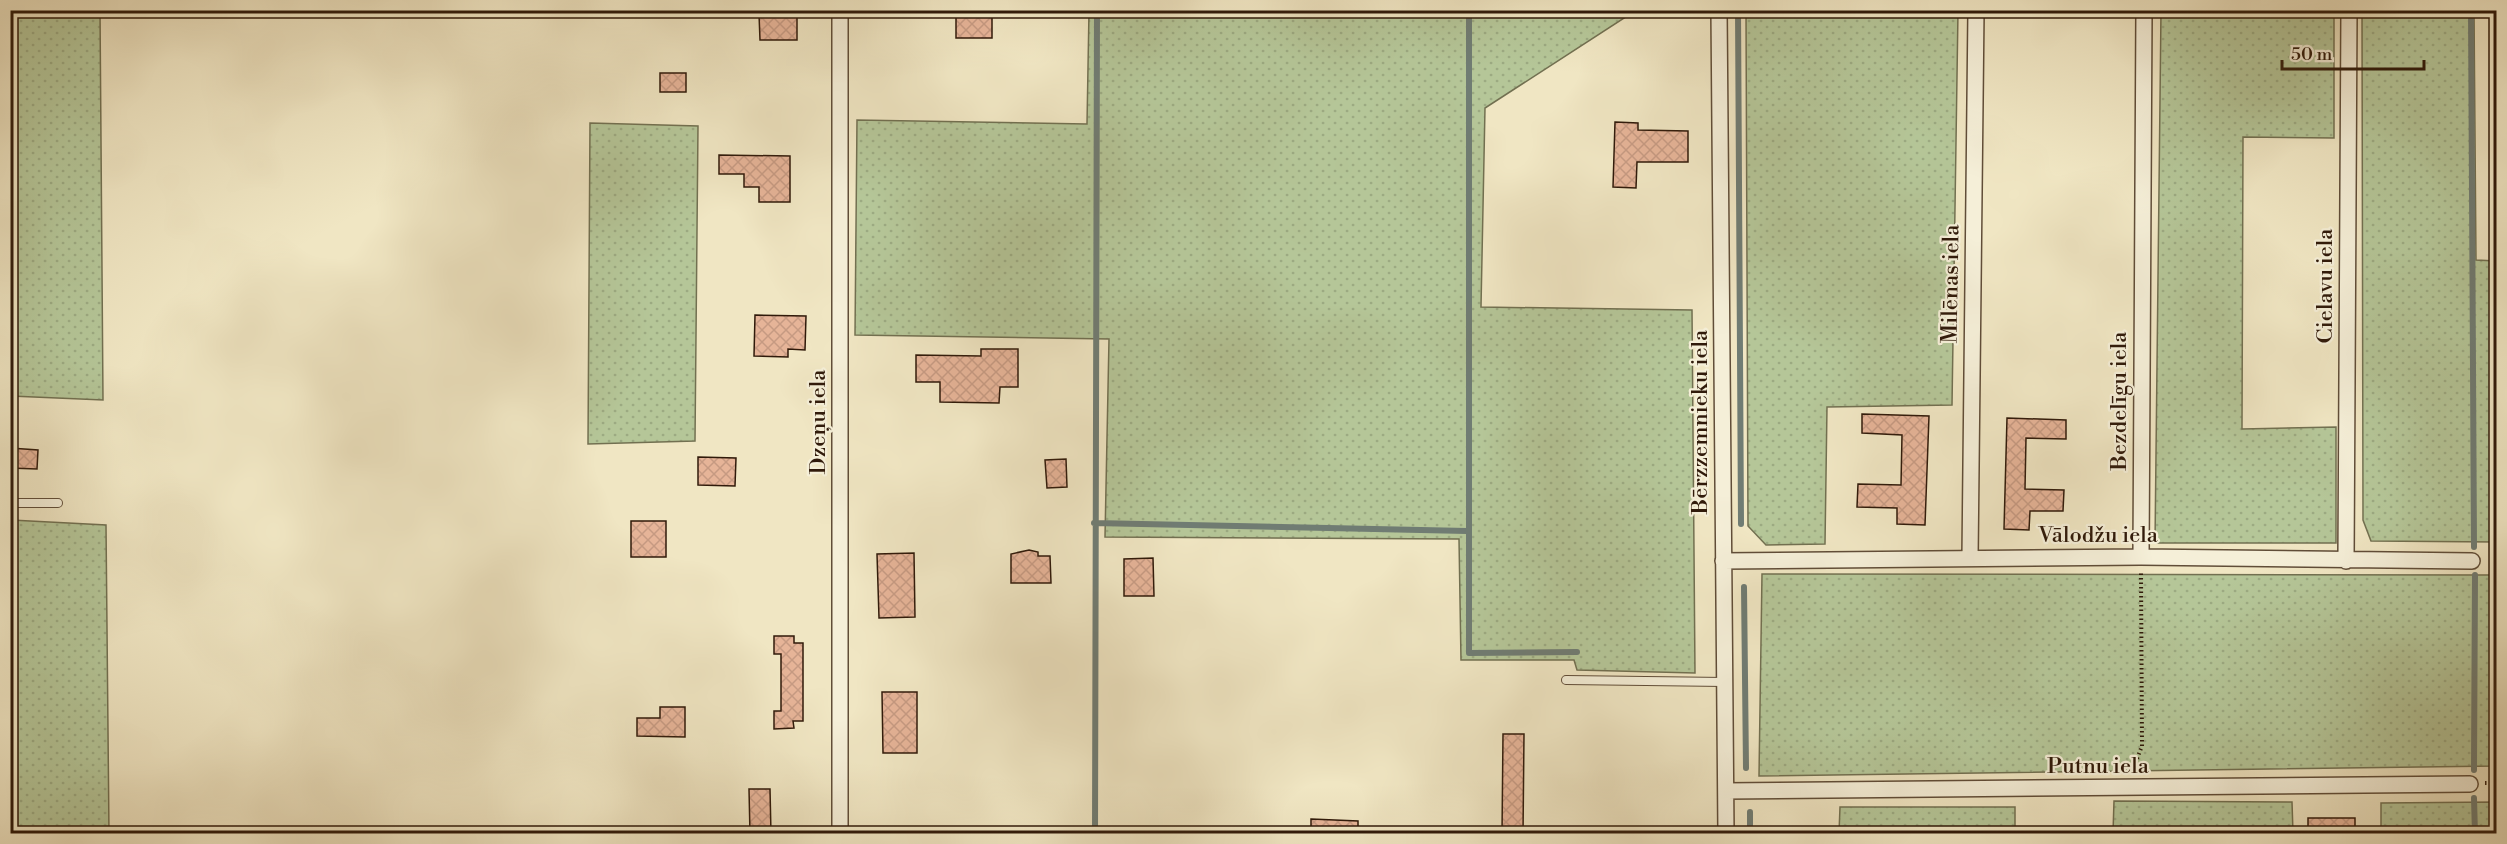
<svg xmlns="http://www.w3.org/2000/svg" width="2507" height="844" font-family="'Libre Bodoni',serif">
<style>
.grass{fill:url(#grass-dots);stroke:#727051;stroke-width:1.5}
.lines{fill:none;stroke-linecap:round;stroke-linejoin:round}
.stream{stroke:#707c73;stroke-width:6}
.building{fill:url(#building-cross-hatch);stroke:#301a0a;stroke-width:1.5}
.service-casing{stroke:#604d38;stroke-width:10}
.minor-casing{stroke:#604d38;stroke-width:18}
.path{stroke:#301a0a;stroke-width:4;stroke-dasharray:1.5 3;stroke-linecap:butt}
.service{stroke:#f5efd8;stroke-width:8}
.minor{stroke:#f5efd8;stroke-width:15}
.labels{text-anchor:middle;dominant-baseline:central;stroke-width:4.5;stroke-linejoin:round;paint-order:stroke}
.street-label{font-size:22px;fill:#301a0a;stroke:#f5efd8}
</style>
<defs>
<pattern id="grass-dots" width="8" height="8" patternUnits="userSpaceOnUse" patternTransform="scale(1.5)"><rect width="8" height="8" fill="#b5c698"/><path d="M2 2h.1M6 6h.1" fill="none" stroke="#9caa82" stroke-width="1.8" stroke-linecap="round"/></pattern>
<pattern id="building-cross-hatch" width="8" height="8" patternUnits="userSpaceOnUse" patternTransform="scale(1.5)"><rect width="8" height="8" fill="#e6b498"/><path d="M0 0l8 8M0 8l8-8" fill="none" stroke="#c69a82"/></pattern>
</defs>
<rect width="100%" height="100%" fill="#f0e6c3"/>
<filter id="stains"><feTurbulence type="fractalNoise" baseFrequency=".00333" numOctaves="4"/><feColorMatrix values="0 0 0 0 .2 0 0 0 0 .09 0 0 0 0 .02 0 0 0 .5 -.17"/></filter>
<radialGradient id="worn" r=".72"><stop offset=".6" stop-color="#630" stop-opacity="0"/><stop offset="1" stop-color="#630" stop-opacity=".3"/></radialGradient>
<path class="grass" d="M 11,10 L 100,11 L 103,400 L 11,396 Z
M 1089,11 L 1635,11 L 1485,108 L 1481,307 L 1692,310 L 1695,673 L 1577,670 L 1574,660 L 1461,660 L 1459,539 L 1105,537 L 1109,339 L 855,335 L 857,120 L 1087,124 Z
M 1746,11 L 1958,11 L 1952,405 L 1827,407 L 1825,544 L 1766,545 L 1748,526 Z
M 2161,11 L 2334,11 L 2334,138 L 2243,137 L 2242,429 L 2336,427 L 2336,543 L 2155,543 Z
M 2362,11 L 2474,11 L 2476,260 L 2496,261 L 2496,542 L 2371,541 L 2363,520 Z
M 590,123 L 698,126 L 695,441 L 588,444 Z
M 11,520 L 106,525 L 109,833 L 11,833 Z
M 1762,574 L 2496,575 L 2496,766 L 1759,776 Z
M 2114,801 L 2292,802 L 2293,833 L 2113,833 Z
M 2496,802 L 2496,833 L 2381,833 L 2381,803 Z
M 1840,807 L 2015,807 L 2015,833 L 1839,833 Z"/>
<g class="lines">
<path class="stream" d="M 1469,10 L 1469,653 L 1577,652
M 1738,10 L 1741,524
M 2471,10 L 2474,547
M 1094,523 L 1467,531
M 1744,587 L 1746,768
M 2474,770 L 2475,575
M 2474,798 L 2475,834
M 1750,812 L 1750,834
M 1095,834 L 1097,10"/>
</g>
<path class="building" d="M 759,14 L 797,14 L 797,40 L 760,40 Z
M 956,17 L 992,17 L 992,38 L 956,38 Z
M 660,73 L 686,73 L 686,92 L 660,92 Z
M 1615,122 L 1638,123 L 1638,130 L 1688,131 L 1688,162 L 1637,162 L 1636,188 L 1613,187 Z
M 719,155 L 790,156 L 790,202 L 759,202 L 759,187 L 744,187 L 744,174 L 719,174 Z
M 755,315 L 806,316 L 805,350 L 788,349 L 788,357 L 754,356 Z
M 981,349 L 1018,349 L 1018,387 L 1000,387 L 999,403 L 940,402 L 940,382 L 916,382 L 916,355 L 981,356 Z
M 1862,414 L 1929,416 L 1925,525 L 1897,524 L 1897,508 L 1857,507 L 1858,484 L 1901,485 L 1902,435 L 1862,433 Z
M 2007,418 L 2066,420 L 2066,439 L 2026,438 L 2025,489 L 2064,490 L 2063,511 L 2030,511 L 2029,530 L 2004,529 Z
M 10,448 L 38,450 L 37,469 L 10,468 Z
M 698,457 L 736,458 L 735,486 L 698,485 Z
M 1066,459 L 1067,487 L 1047,488 L 1045,460 Z
M 631,521 L 666,521 L 666,557 L 631,557 Z
M 1029,550 L 1038,552 L 1038,556 L 1050,556 L 1051,583 L 1011,583 L 1011,554 Z
M 914,553 L 915,617 L 879,618 L 877,554 Z
M 1153,558 L 1154,596 L 1124,596 L 1124,559 Z
M 774,636 L 794,636 L 794,643 L 803,643 L 803,721 L 793,721 L 794,728 L 774,729 L 774,711 L 781,711 L 781,654 L 774,654 Z
M 882,692 L 917,692 L 917,753 L 883,753 Z
M 660,707 L 685,707 L 685,737 L 637,736 L 637,718 L 660,718 Z
M 1503,734 L 1524,734 L 1523,834 L 1502,834 Z
M 749,789 L 770,789 L 771,834 L 750,834 Z
M 2308,818 L 2355,818 L 2355,834 L 2308,834 Z
M 1311,819 L 1358,821 L 1358,834 L 1311,834 Z"/>
<g class="lines">
<defs>
<path id="service" d="M 10,503 L 58,503
M 1566,680 L 1725,682"/>
<path id="minor" d="M 1719,10 L 1726,834
M 2141,557 L 2144,10
M 1970,558 L 1976,10
M 1723,561 L 2141,557 L 2472,561
M 2346,561 L 2349,10
M 1726,791 L 2470,784
M 840,834 L 840,10"/>
</defs>
<use href="#service" class="service-casing"/>
<use href="#minor" class="minor-casing"/>
<path class="path" d="M 2132,771 L 2142,746 L 2141,573
M 2485,783 L 2496,783"/>
<use href="#service" class="service"/>
<use href="#minor" class="minor"/>
</g>
<g class="labels">
<g class="street-label">
<text transform="translate(1951 284) rotate(-89)">Milēnas iela</text>
<text transform="translate(2325 286) rotate(-90)">Cielavu iela</text>
<text transform="translate(2119 401) rotate(-90)">Bezdelīgu iela</text>
<text transform="translate(818 422) rotate(-90)">Dzeņu iela</text>
<text transform="translate(1700 422) rotate(-90)">Bērzzemnieku iela</text>
<text x="2098" y="535">Vālodžu iela</text>
<text x="2098" y="766">Putnu iela</text>
</g>
</g>
<rect width="2507" height="844" fill="none" stroke="#f0e6c3" stroke-width="36"/>
<rect x="12" y="12" width="2483" height="820" fill="none" stroke="#301a0a" stroke-width="3"/>
<rect x="18" y="18" width="2471" height="808" fill="none" stroke="#301a0a" stroke-width="1.5"/>
<path d="M2282 60v9h142v-9" fill="none" stroke="#301a0a" stroke-width="3"/>
<text x="2291" y="60" font-size="18" fill="#301a0a" stroke="#f5efd8" stroke-width="4.5" paint-order="stroke">50 m</text>
<rect width="100%" height="100%" filter="url(#stains)"/>
<rect width="100%" height="100%" fill="url(#worn)"/>
</svg>
